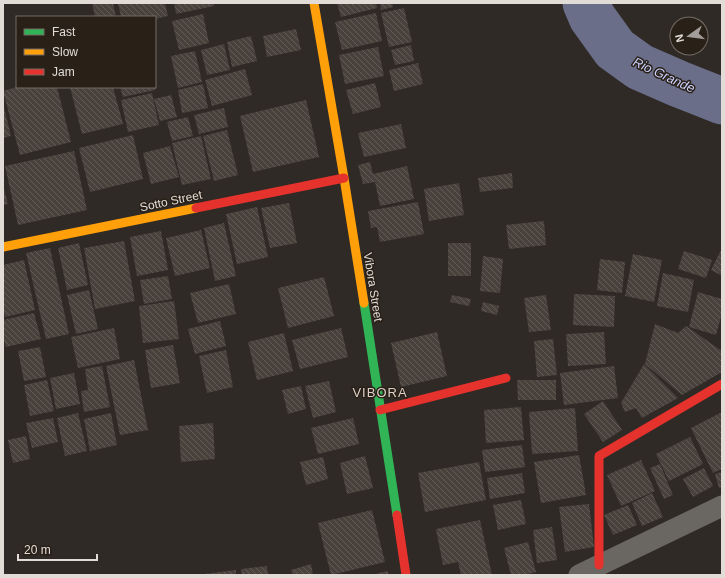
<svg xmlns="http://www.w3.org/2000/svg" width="725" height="578" font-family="Helvetica,sans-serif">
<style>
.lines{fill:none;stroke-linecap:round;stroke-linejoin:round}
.river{stroke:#6a6e89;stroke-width:47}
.building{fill:url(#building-back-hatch)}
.street{stroke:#6a6662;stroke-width:21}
.fast{stroke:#30b455;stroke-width:9}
.slow{stroke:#ff9f0a;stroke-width:9}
.jam{stroke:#e5322d;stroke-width:9}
.labels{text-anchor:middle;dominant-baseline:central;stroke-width:3;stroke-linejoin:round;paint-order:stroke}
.street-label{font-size:12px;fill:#e2dcd7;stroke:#292018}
.water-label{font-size:13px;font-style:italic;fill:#c9d1fd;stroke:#292018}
.neighbourhood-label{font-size:13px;letter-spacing:1px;fill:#dcd0c6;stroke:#292018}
</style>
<defs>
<pattern id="building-back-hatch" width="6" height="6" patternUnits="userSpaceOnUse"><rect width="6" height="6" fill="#48413c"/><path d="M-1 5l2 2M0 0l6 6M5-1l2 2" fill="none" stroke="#625c57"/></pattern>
</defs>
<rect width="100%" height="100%" fill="#2f2a26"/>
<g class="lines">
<path class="river" d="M 586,3 L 592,17 L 615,49 L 640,67 L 679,84 L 722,101"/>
</g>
<path class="building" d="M 92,3 L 113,3 L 116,17 L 95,17 Z
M 118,3 L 165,3 L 168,16 L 155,19 L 155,17 L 121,17 Z
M 174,3 L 214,3 L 214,6 L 176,14 Z
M 337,3 L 376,3 L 377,8 L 341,17 Z
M 380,3 L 392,3 L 393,7 L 381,10 Z
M 404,8 L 412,42 L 389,47 L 381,13 Z
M 376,13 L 382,41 L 342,50 L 335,22 Z
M 203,14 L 209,43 L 179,50 L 172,21 Z
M 296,29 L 301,50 L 267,57 L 263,36 Z
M 251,36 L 257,61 L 232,67 L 227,42 Z
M 224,44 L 230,70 L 207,75 L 201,50 Z
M 411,45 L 414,61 L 395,65 L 391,50 Z
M 378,47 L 384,76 L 345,84 L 339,55 Z
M 195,51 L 202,82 L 178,88 L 171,56 Z
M 418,63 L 423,84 L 394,91 L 389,70 Z
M 245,69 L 252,95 L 212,106 L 205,80 Z
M 375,83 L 381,107 L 353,114 L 346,90 Z
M 203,84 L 208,108 L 182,113 L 178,90 Z
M 17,87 L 57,87 L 71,142 L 20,155 L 3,91 Z
M 70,87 L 113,87 L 123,124 L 82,134 Z
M 120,87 L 155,87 L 155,90 L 123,97 Z
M 152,93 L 159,125 L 128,132 L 121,100 Z
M 171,95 L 177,117 L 160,121 L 154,99 Z
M 306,100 L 319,157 L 253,172 L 240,116 Z
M 3,103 L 11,136 L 3,138 Z
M 224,108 L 228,127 L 199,134 L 194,115 Z
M 188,117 L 193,136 L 172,141 L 167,122 Z
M 401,124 L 406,148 L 364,157 L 358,133 Z
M 227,130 L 238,175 L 214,181 L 203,136 Z
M 133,135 L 143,179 L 90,192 L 79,148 Z
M 201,136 L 211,179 L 182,185 L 172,143 Z
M 170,146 L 179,177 L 151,184 L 143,153 Z
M 74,151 L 87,210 L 18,225 L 5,166 Z
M 370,162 L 373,174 L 407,166 L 414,199 L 380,206 L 375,182 L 363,184 L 358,165 Z
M 512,173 L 513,188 L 480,192 L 478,178 Z
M 459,183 L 464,215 L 429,221 L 424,189 Z
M 3,185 L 8,204 L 3,205 Z
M 418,202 L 424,234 L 380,242 L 377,227 L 371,228 L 368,211 Z
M 289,203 L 297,243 L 270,248 L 261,208 Z
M 257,207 L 268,257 L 237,264 L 226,214 Z
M 544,221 L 546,245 L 509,249 L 506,225 Z
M 224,223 L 236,276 L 215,281 L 204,228 Z
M 201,230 L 210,268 L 175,276 L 166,238 Z
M 161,231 L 168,270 L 137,276 L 130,237 Z
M 124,241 L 135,301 L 95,309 L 84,248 Z
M 79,243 L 88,285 L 67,290 L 58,248 Z
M 448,243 L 471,243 L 471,276 L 448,276 Z
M 50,248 L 69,334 L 46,339 L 26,253 Z
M 722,248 L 722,276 L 711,270 Z
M 684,251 L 712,260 L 706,278 L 678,269 Z
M 633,254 L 662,260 L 654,302 L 625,296 Z
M 483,256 L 503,259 L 500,293 L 480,291 Z
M 600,259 L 625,262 L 622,293 L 597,290 Z
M 24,260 L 35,310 L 5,317 L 3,308 L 3,265 Z
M 663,273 L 694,280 L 688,312 L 657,306 Z
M 168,276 L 172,299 L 144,304 L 140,280 Z
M 324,277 L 334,316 L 288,328 L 278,288 Z
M 229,284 L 236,314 L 198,323 L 190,293 Z
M 89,290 L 98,329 L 76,334 L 67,295 Z
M 698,292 L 722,299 L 722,313 L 716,335 L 689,327 Z
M 574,294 L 615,296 L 614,327 L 573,325 Z
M 452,295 L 471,299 L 469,306 L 450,302 Z
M 546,295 L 551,330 L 529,332 L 524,298 Z
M 174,301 L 179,339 L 143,343 L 139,306 Z
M 483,302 L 499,306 L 497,315 L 481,311 Z
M 34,313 L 41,339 L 6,347 L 3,337 L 3,320 Z
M 220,321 L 226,346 L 195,354 L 188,329 Z
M 655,324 L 678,333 L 686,326 L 722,351 L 722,372 L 682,395 L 645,364 Z
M 114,328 L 120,359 L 78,368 L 71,337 Z
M 341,328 L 348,357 L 300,369 L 292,340 Z
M 437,332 L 447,376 L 401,387 L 391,343 Z
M 604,332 L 606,364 L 568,366 L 566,334 Z
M 284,333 L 293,371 L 257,380 L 248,342 Z
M 553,339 L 557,375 L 537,377 L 534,341 Z
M 173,345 L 180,383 L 151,388 L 145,350 Z
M 40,347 L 46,377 L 24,381 L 18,351 Z
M 226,350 L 233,387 L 207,393 L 199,356 Z
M 134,360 L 148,430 L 120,435 L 106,366 Z
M 644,364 L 678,398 L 642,418 L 636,408 L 625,412 L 621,403 Z
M 102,366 L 110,407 L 84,412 L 81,391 L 88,390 L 85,369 Z
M 614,366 L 618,398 L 564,405 L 560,373 Z
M 74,373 L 80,404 L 56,409 L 50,378 Z
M 47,380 L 54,411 L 30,416 L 24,385 Z
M 517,380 L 556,380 L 556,400 L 518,400 Z
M 329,381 L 336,412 L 313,418 L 305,386 Z
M 301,386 L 306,409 L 288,414 L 282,390 Z
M 603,401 L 622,430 L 603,442 L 584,414 Z
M 521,407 L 524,440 L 486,443 L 484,410 Z
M 575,408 L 578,451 L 532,454 L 529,412 Z
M 722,412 L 722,469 L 713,473 L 691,428 Z
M 78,413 L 87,451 L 65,456 L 57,418 Z
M 111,413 L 117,445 L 90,451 L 84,419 Z
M 53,418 L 58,442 L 32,448 L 26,423 Z
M 353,418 L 359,444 L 318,454 L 311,428 Z
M 213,423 L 215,459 L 181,462 L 179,426 Z
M 26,436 L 30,459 L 13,463 L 8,440 Z
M 690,437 L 703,464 L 669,481 L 656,454 Z
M 522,445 L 525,467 L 485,472 L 482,450 Z
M 579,455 L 586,495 L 541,503 L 534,462 Z
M 365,456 L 373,488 L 347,494 L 340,463 Z
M 323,457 L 328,479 L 306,485 L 300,462 Z
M 641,460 L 655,491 L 621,506 L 607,475 Z
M 479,462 L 486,500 L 425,512 L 418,473 Z
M 660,464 L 673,495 L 664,499 L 650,468 Z
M 704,468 L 713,486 L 693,497 L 683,479 Z
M 722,472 L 722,487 L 719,488 L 715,474 Z
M 522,473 L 525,493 L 490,499 L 487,478 Z
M 652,493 L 663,517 L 642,526 L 632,503 Z
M 521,500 L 526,524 L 498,530 L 493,505 Z
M 589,504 L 594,547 L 565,552 L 559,507 Z
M 628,505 L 637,525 L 613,535 L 604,515 Z
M 372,510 L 385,562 L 331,575 L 318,523 Z
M 480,520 L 492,575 L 461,575 L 458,562 L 443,565 L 436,529 Z
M 552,527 L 557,560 L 537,563 L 533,530 Z
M 528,542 L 536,572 L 524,575 L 511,575 L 504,548 Z
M 311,564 L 313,575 L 293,575 L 291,570 Z
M 267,566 L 268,575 L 242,575 L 241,569 Z
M 236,570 L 236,575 L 205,575 L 204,574 Z
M 388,571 L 388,575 L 375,575 L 375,574 Z"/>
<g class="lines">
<path class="street" d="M 579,575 L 722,506"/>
<path class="fast" d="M 364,303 L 397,515"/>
<path class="slow" d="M 314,3 L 344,178 L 364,303
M 3,247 L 196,208"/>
<path class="jam" d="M 196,208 L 344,178
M 380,410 L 506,378
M 397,515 L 406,575
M 599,565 L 599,456 L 722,384"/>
</g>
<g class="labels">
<g class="street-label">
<text transform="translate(171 201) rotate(-12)">Sotto Street</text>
<text transform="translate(373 287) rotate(81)">Vibora Street</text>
</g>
<g class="water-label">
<text transform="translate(664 75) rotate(25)">Rio Grande</text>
</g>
<g class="neighbourhood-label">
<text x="380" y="392">VIBORA</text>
</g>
</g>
<rect width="725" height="578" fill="none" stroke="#e2dcd7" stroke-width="8"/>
<rect x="16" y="16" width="140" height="72" fill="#292018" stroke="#736b64"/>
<rect x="24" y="29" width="20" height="6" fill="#30b455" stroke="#736b64"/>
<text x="52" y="36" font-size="12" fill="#e2dcd7">Fast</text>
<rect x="24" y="49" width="20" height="6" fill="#ff9f0a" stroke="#736b64"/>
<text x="52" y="56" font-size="12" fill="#e2dcd7">Slow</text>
<rect x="24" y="69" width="20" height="6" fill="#e5322d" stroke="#736b64"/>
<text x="52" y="76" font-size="12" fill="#e2dcd7">Jam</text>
<g transform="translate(689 36) rotate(256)"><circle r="19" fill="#292018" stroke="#736b64"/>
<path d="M0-3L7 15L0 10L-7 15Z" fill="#a39e99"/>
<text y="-6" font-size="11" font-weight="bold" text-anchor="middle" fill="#e2dcd7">N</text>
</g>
<path d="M18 554v6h79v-6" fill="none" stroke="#e2dcd7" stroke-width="2"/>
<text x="24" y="554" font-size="12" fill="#e2dcd7" stroke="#292018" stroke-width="3" paint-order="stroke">20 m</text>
</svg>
